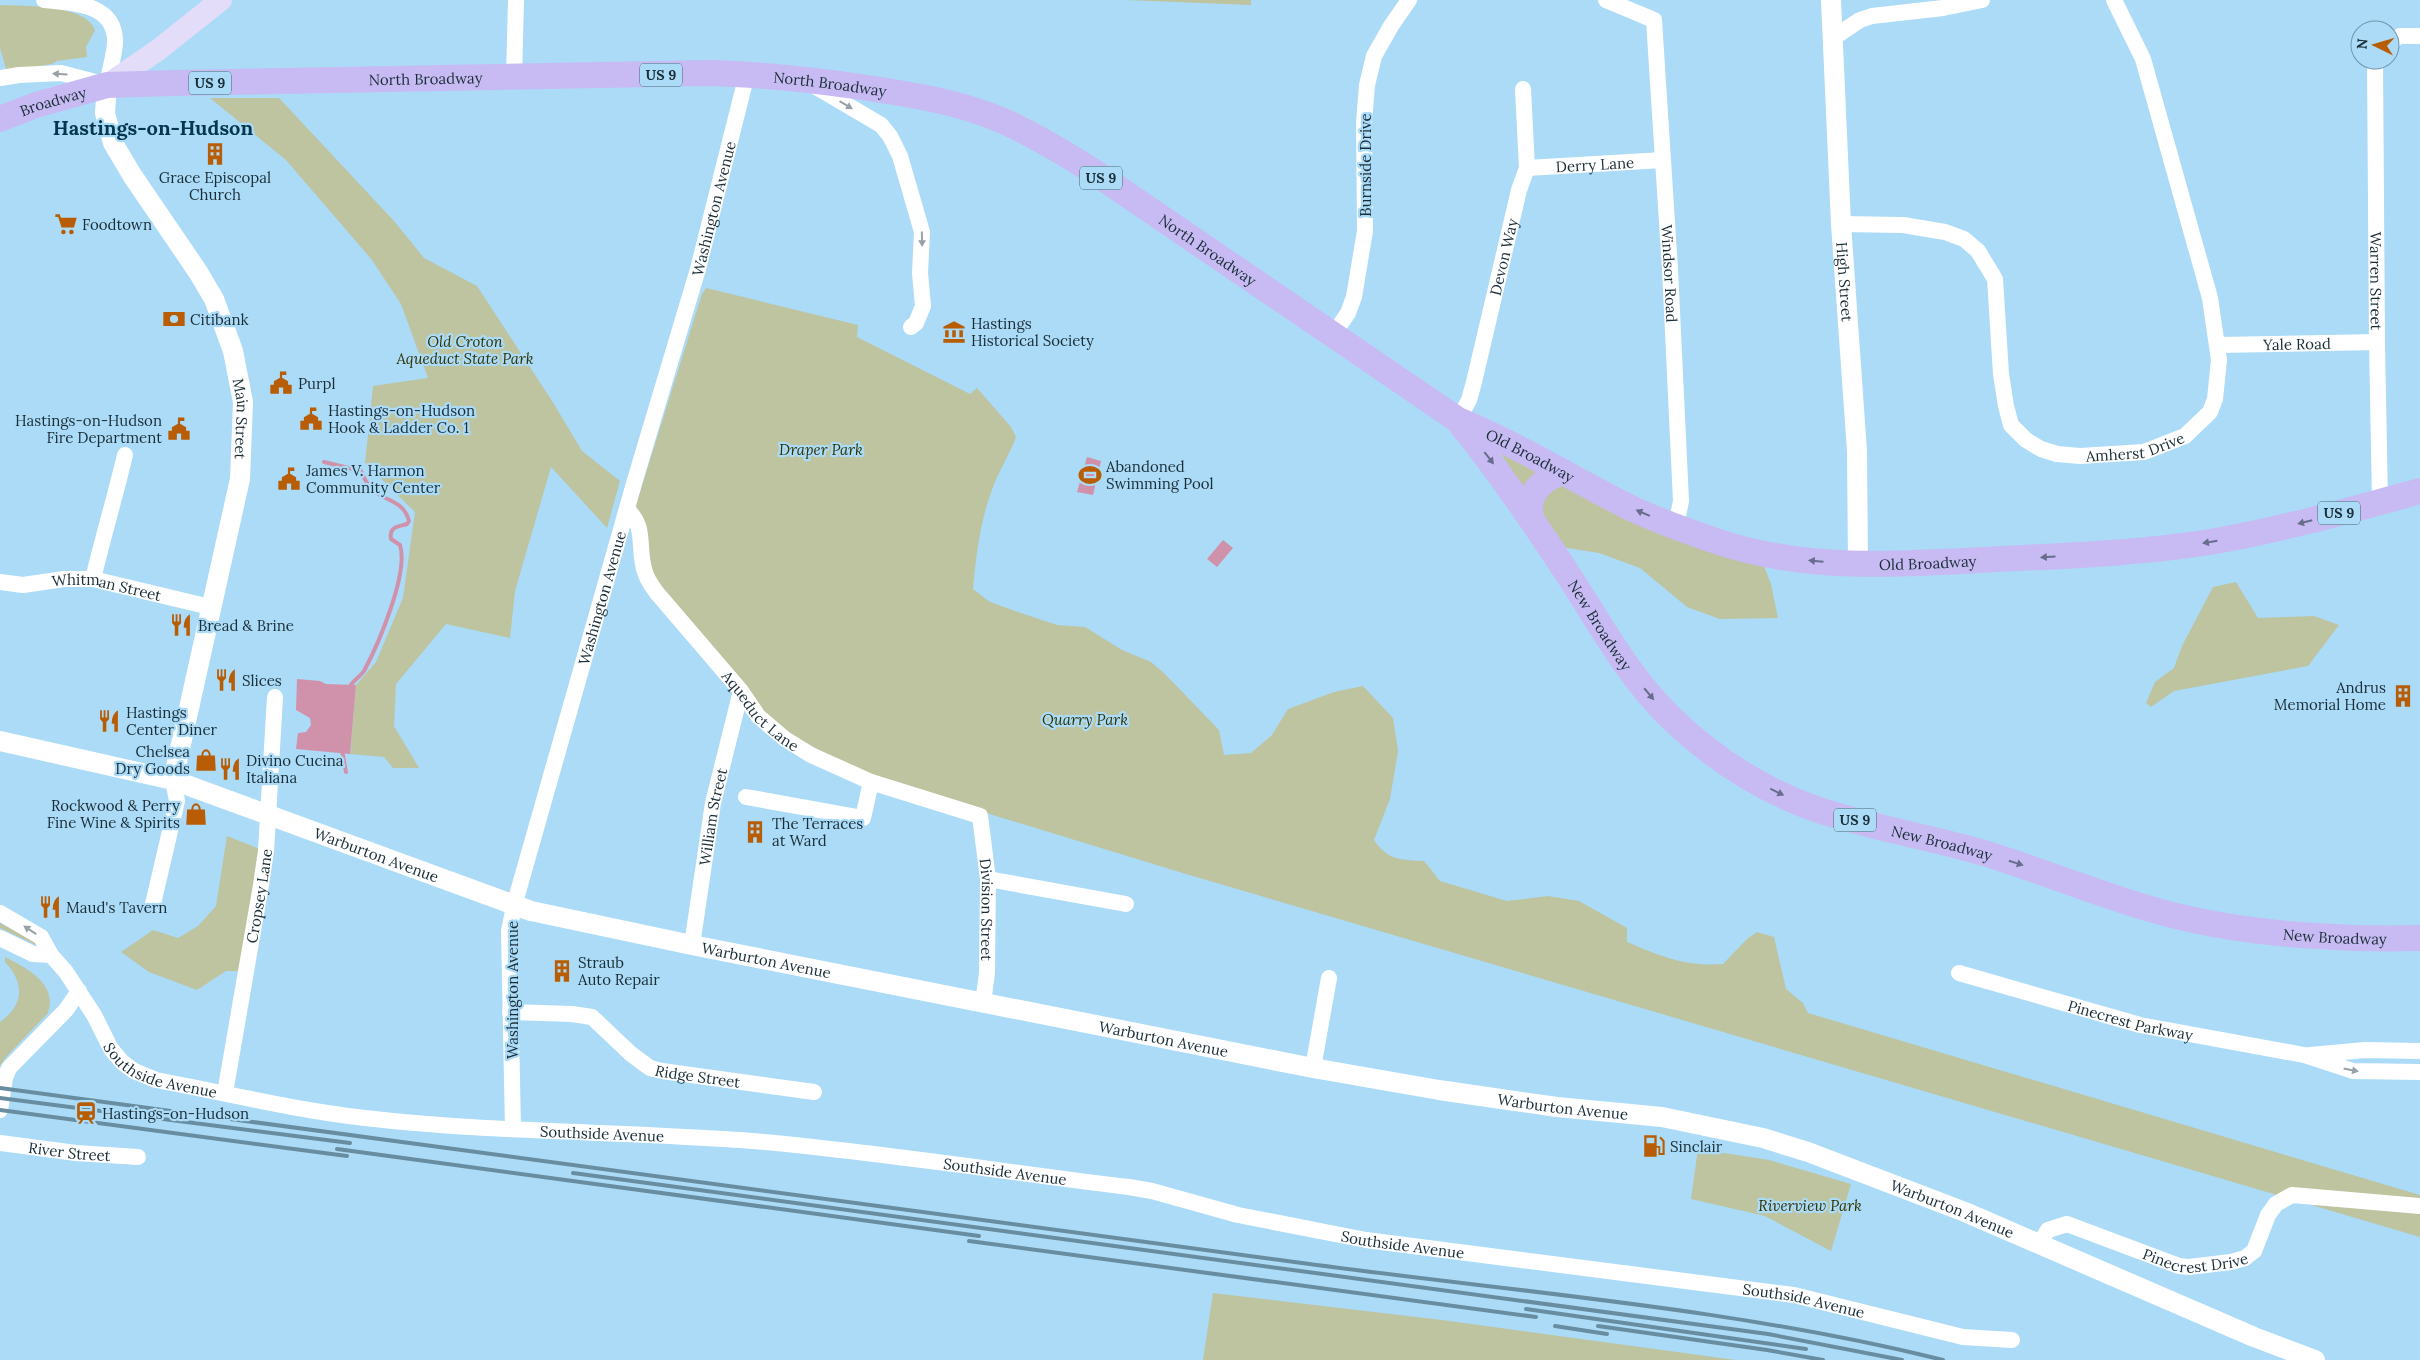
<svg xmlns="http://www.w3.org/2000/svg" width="2420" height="1360" font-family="Lora,serif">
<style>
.green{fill:#bec3a0}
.water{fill:#d092ab}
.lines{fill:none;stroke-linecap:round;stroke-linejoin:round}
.stream{stroke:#d092ab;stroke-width:4}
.minor{stroke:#fff;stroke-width:16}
.tertiary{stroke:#fff;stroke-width:20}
.secondary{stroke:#e4ddfa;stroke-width:22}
.primary{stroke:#c8bbf4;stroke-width:26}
.rail{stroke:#698da0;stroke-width:4}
.oneway{fill:#98a1a5}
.oneway2{fill:#686d8d}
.labels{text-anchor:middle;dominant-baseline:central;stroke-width:4.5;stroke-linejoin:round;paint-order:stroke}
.shield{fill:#abdbf7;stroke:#466271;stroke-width:1}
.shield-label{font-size:14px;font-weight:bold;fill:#1a2e38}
.street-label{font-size:15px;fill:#1a2e38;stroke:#abdbf7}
.poi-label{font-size:15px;fill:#1a2e38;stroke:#abdbf7;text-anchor:start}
.park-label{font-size:15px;font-style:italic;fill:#313404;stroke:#abdbf7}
.district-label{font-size:20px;font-weight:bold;fill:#04374e;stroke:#abdbf7}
</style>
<rect width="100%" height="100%" fill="#abdbf7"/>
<path class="green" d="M 1126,0 L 1251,0 L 1251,5 Z
M 0,5 C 23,6 86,4 95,30 L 86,47 L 87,57 L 57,61 L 52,64 L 7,72 L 0,48 Z
M 210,98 L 279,98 L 394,221 L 424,258 L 477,286 L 554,404 L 582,451 L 620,481 L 607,528 L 551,467 L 515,591 L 510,638 L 446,624 L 396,684 L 394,726 L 419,768 L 393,768 L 384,757 L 350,754 L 356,685 L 376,662 L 403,598 L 415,512 L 365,463 L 373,386 L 428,378 L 401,304 L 372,260 L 286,160 Z
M 706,288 L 858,325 L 857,337 L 970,394 L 977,388 L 1011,427 L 1016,437 C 1009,456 998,472 992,490 C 980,521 976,556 973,589 L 990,602 L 1024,614 L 1057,625 L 1085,627 L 1122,650 L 1151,662 L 1165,674 L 1219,730 L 1224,755 L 1251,753 L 1272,735 L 1288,709 L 1334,692 L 1363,686 L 1393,718 L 1398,751 L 1390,799 L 1374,840 C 1387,860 1401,860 1424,861 L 1440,881 L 1507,901 L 1548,896 L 1579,901 L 1627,928 L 1627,942 C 1660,956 1686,967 1723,964 L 1747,939 L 1757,932 L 1774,937 L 1786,989 L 1803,1003 L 1808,1013 L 2420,1195 L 2420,1237 L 1186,874 L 872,778 L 789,734 L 767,716 L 653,580 L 646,533 L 636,505 L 702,294 Z
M 1501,454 L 1520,456 L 1761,558 L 1771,584 L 1778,618 L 1720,619 L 1687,607 L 1640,568 L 1599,553 L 1561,547 Z
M 2236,582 L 2258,618 L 2314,616 L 2339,625 L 2308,666 L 2174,691 L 2151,707 L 2146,703 L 2155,682 L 2174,668 L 2182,646 L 2213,587 Z
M 227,836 L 262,850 L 239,971 L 226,971 L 197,990 L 149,972 L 121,952 L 153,930 L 178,938 L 198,926 L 216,906 Z
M 0,923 L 35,941 L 36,945 L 0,928 Z
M 5,957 C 26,968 58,983 48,1013 L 6,1057 L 0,1066 L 0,1022 C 24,1005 25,983 5,962 Z
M 1698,1149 L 1769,1160 L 1851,1184 L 1831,1251 L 1765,1216 L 1691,1199 Z
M 1213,1293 L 1442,1320 L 1736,1360 L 1203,1360 Z"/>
<path class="water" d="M 1087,457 L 1101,461 L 1093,495 L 1077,492 Z
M 1223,540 L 1233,548 L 1217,567 L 1207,559 Z
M 297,679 L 320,681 L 326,684 L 356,685 L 350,754 L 296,749 L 298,733 L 306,732 L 311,725 L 310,718 L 296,710 Z"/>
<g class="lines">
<path class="stream" d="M 324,462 L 361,471 C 364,478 367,486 374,491 C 386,501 404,501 409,521 L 407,524 C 398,527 389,526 391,539 L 400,545 C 409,573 378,645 364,671 C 360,677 352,681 349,688
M 342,750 L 346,772"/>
<g class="minor">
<path id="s1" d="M 1606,0 L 1654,20 L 1670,269 L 1681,501 L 1676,526"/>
<path d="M 1833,38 L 1860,20 L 1872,16 L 1943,8 L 1982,0"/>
<path d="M 2390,42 L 2400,36 L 2420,36"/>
<path id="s2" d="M 2375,60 L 2377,342 L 2380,502"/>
<path d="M 0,78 L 19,75 L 61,73 L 107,85 C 109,72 114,57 115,43 C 116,3 73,3 44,0"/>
<path d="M 514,78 L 516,0"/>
<path d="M 813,85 L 881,125 L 890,136 L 900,156 L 922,232 L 920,273 L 923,306 L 916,323 L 911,327"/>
<path id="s3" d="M 1527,168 L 1663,160"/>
<path id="s4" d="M 1841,224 L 1903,225 L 1945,232 L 1964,239 L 1978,251 L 1995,279 L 2001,374 L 2006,406 L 2011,425 L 2026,440 L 2041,449 L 2057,454 L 2080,456 L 2144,452 L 2185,436 L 2210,412 L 2215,399 L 2219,360 L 2210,298 L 2143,59 L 2114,0"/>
<path d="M 1333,335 L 1348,313 L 1354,297 L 1365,231 L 1364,123 L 1367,85 L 1374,56 L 1391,26 L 1409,0"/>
<path id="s5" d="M 2217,345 L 2377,342"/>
<path id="s6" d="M 1458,420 L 1469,400 L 1474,382 L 1519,190 L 1527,168 L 1523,89"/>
<path id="s7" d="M 627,510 C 647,526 637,550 645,572 C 647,580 652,586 657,593 L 741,691 L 758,716 L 785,739 L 811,755 L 871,782 L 980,816 L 988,879 L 987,973 L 983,1003"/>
<path d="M 93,579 C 103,537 115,497 125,455"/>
<path id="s8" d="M 0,582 L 23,585 L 64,579 L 93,579 L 210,607"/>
<path d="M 746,797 L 863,818 L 871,782"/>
<path d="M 988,879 L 1126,904"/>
<path d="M 153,904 L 177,801 L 173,780"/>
<path id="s9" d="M 0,913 L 41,937 L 51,955 L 66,972 L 94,1015 L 111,1049 L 122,1062 L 134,1071 L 156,1080 C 225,1093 295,1110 365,1118 C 493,1133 624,1131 753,1141 C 879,1152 1004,1172 1129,1187 L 1152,1191 L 1238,1215 L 1366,1240 L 1794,1295 L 1963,1337 L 2012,1340"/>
<path d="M 0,938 L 33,954 L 51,955"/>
<path id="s10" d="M 692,945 L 713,803 L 741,691"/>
<path id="s11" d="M 1959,973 L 2140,1025 L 2304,1055 L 2353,1071 L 2420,1072"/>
<path id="s12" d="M 510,1012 L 572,1014 L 592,1017 L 631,1054 L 650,1068 L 662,1071 L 814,1092"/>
<path d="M 2310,1055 L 2365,1050 L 2420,1051"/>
<path d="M 1313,1068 L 1329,978"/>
<path id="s13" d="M 225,1093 L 261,885 L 266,851 L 275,697"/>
<path d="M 0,1110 L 5,1078 L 9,1068 L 66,1010 L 79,991"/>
<path id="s14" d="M 513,1129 L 509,931 L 514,906 L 635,480 L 698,269 L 747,74"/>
<path id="s15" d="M 0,1143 L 76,1153 L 138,1157"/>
<path id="s16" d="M 2039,1244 L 2048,1230 L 2067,1224 L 2179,1266 L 2189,1267 L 2231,1262 L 2245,1258 L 2254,1251 L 2268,1215 L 2276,1204 L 2292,1195 L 2420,1206"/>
</g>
<g class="tertiary">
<path id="s17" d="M 1831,0 L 1841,224 L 1857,451 L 1858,564"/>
<path id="s18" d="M 107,85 L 105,113 L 113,143 L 132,175 L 198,272 L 214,299 L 233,351 L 243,402 L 240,479 L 173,780"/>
<path id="s19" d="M 0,741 L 173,780 L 531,911 L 692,945 L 1313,1068 L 1439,1090 L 1557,1107 L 1662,1117 L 1763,1138 L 1808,1152 L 1965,1212 L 2254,1337 L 2315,1360"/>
</g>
<path class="secondary" d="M 107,85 L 158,50 L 221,0"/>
<g class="primary">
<path id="s20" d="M 0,119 L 36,105 L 107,85 L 174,83 L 705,73 C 760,74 814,80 868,88 C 914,95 958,102 1001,120 C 1035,135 1066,154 1097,174 L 1458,420 C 1519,445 1574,480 1633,509 C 1661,522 1692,533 1722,543 C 1805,570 1894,565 1980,560 C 2057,556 2134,554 2210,542 C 2281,530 2351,510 2420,491"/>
<path id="s21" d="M 1460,423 C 1500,473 1536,525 1571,579 C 1601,626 1629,677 1669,716 C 1709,755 1757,787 1810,807 C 1866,827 1926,836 1984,853 C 2052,874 2119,903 2189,919 C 2260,935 2347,940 2420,938"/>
<path d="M 1531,517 C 1526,494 1542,479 1563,472"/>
</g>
<path class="rail" d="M 0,1088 C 427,1145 854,1201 1280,1260 C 1501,1291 1726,1306 1943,1360
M 0,1098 L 350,1143
M 0,1110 L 347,1156
M 337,1149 L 979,1236
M 573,1173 L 1768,1334 L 1902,1360
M 969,1241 L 1536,1317
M 1526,1309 L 1806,1349
M 1555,1326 L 1607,1334
M 1598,1326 L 1767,1350 L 1823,1360"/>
</g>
<defs><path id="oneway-solid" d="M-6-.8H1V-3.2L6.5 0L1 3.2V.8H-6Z" transform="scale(1.25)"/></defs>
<g class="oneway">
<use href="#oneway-solid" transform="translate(60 74) rotate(-177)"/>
<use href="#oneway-solid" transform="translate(846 105) rotate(31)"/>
<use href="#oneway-solid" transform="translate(922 239) rotate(89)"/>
<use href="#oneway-solid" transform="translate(30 930) rotate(-147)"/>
<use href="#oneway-solid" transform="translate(2351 1070) rotate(11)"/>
</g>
<g class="oneway2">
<use href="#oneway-solid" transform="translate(1489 458) rotate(52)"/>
<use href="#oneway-solid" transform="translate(1643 513) rotate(-157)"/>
<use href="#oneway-solid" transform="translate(2305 522) rotate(166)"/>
<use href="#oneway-solid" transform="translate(2210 542) rotate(171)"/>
<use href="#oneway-solid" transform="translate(2048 557) rotate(177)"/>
<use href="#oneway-solid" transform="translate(1816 561) rotate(-175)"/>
<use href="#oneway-solid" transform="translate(1649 694) rotate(50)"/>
<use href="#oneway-solid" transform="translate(1777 792) rotate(26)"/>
<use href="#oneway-solid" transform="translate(2016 863) rotate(18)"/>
</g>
<defs>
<symbol id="building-bare" viewBox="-9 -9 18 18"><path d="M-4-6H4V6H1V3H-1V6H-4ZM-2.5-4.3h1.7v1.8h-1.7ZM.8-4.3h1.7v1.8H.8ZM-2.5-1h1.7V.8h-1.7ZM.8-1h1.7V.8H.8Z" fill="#b95d05" stroke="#abdbf7" stroke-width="2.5" paint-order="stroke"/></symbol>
<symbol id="supermarket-bare" viewBox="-9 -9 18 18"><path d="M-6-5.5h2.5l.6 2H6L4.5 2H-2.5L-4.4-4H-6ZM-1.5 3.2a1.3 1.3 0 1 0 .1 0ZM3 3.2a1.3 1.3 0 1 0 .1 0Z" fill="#b95d05" stroke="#abdbf7" stroke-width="2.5" paint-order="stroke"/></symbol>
<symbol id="bank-bare" viewBox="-9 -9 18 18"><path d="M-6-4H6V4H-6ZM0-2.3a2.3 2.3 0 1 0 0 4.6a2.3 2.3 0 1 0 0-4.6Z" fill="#b95d05" stroke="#abdbf7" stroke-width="2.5" paint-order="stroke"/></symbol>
<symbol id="museum-bare" viewBox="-9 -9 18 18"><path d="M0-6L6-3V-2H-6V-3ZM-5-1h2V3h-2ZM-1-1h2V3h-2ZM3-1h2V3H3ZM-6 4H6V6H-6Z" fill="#b95d05" stroke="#abdbf7" stroke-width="2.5" paint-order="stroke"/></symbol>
<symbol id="civic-bare" viewBox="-9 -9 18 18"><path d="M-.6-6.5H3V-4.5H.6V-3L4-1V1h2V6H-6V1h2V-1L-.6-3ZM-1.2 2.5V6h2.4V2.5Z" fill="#b95d05" stroke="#abdbf7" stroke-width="2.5" paint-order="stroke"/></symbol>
<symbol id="stadium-bare" viewBox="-9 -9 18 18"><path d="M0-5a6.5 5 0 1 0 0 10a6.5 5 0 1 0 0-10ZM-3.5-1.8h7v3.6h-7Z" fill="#b95d05" stroke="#abdbf7" stroke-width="2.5" paint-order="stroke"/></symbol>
<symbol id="restaurant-bare" viewBox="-9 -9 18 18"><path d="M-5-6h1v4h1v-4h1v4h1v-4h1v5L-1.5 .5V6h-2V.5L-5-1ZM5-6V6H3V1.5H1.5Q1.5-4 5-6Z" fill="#b95d05" stroke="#abdbf7" stroke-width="2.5" paint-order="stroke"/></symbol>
<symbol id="shop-bare" viewBox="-9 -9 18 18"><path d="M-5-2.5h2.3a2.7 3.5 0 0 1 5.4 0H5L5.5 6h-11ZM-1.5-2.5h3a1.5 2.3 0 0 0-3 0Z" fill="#b95d05" stroke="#abdbf7" stroke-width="2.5" paint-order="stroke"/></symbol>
<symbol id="station-bare" viewBox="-9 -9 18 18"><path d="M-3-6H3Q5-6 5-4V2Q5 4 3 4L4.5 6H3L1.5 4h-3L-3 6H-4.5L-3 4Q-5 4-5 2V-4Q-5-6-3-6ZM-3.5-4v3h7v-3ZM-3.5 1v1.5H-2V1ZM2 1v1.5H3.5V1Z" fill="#b95d05" stroke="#abdbf7" stroke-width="2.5" paint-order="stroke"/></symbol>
<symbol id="fuel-bare" viewBox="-9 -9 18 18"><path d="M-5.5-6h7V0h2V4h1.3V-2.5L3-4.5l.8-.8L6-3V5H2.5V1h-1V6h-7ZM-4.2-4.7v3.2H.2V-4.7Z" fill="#b95d05" stroke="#abdbf7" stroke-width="2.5" paint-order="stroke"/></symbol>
</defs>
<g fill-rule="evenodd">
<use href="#building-bare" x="199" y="138" width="32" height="32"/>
<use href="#supermarket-bare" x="50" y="208" width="32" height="32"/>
<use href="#bank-bare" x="158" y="303" width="32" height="32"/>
<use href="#museum-bare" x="938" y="316" width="32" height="32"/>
<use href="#civic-bare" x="265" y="367" width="32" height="32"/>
<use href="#civic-bare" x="295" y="403" width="32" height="32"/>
<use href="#civic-bare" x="163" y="413" width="32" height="32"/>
<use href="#stadium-bare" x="1074" y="459" width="32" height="32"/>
<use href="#civic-bare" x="273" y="463" width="32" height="32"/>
<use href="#restaurant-bare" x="165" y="609" width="32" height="32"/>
<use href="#restaurant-bare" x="210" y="664" width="32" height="32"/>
<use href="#building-bare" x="2387" y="680" width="32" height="32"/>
<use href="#restaurant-bare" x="93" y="705" width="32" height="32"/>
<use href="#shop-bare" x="190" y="744" width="32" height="32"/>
<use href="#restaurant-bare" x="214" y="753" width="32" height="32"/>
<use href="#shop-bare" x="180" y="798" width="32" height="32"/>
<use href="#building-bare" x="739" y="816" width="32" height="32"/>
<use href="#restaurant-bare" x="34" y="891" width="32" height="32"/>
<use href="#building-bare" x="546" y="955" width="32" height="32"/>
<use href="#station-bare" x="70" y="1097" width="32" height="32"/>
<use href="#fuel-bare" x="1638" y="1130" width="32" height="32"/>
</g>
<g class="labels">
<g class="shield">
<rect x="640" y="63.5" width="42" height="23" rx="4"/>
<rect x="189" y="71.5" width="42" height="23" rx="4"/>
<rect x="1080" y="166.5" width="42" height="23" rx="4"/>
<rect x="2318" y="501.5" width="42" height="23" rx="4"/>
<rect x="1834" y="808.5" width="42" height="23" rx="4"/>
</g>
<g class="shield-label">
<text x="661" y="75">US 9</text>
<text x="210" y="83">US 9</text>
<text x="1101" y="178">US 9</text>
<text x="2339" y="513">US 9</text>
<text x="1855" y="820">US 9</text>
</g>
<g class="street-label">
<text stroke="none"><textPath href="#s20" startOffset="431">North Broadway</textPath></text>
<text stroke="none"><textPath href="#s20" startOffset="836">North Broadway</textPath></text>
<text stroke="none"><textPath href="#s20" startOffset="56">Broadway</textPath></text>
<text stroke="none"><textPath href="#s3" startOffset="68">Derry Lane</textPath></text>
<text transform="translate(1365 165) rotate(-90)">Burnside Drive</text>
<text stroke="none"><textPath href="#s14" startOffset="949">Washington Avenue</textPath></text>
<text stroke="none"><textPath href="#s20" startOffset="1256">North Broadway</textPath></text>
<text stroke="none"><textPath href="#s6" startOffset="170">Devon Way</textPath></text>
<text stroke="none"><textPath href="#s1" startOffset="306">Windsor Road</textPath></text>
<text stroke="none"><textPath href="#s2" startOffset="221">Warren Street</textPath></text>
<text stroke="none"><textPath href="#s17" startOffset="282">High Street</textPath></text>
<text stroke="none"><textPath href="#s5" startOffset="80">Yale Road</textPath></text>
<text stroke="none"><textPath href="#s18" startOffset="369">Main Street</textPath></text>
<text stroke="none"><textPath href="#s4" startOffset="458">Amherst Drive</textPath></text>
<text stroke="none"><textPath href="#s20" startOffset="1639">Old Broadway</textPath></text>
<text stroke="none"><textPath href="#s20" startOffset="2058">Old Broadway</textPath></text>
<text stroke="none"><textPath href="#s8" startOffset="108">Whitman Street</textPath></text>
<text stroke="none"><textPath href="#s14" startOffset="544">Washington Avenue</textPath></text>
<text stroke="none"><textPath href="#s21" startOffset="246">New Broadway</textPath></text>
<text stroke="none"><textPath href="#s7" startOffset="248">Aqueduct Lane</textPath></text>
<text stroke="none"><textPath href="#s10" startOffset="130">William Street</textPath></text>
<text stroke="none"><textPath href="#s21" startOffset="666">New Broadway</textPath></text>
<text stroke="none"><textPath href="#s19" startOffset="394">Warburton Avenue</textPath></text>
<text stroke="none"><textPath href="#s13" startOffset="200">Cropsey Lane</textPath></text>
<text stroke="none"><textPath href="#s7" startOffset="590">Division Street</textPath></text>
<text stroke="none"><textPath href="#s21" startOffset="1072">New Broadway</textPath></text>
<text stroke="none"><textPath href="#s19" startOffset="799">Warburton Avenue</textPath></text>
<text transform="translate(512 990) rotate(-90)">Washington Avenue</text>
<text stroke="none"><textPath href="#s11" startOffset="178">Pinecrest Parkway</textPath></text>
<text stroke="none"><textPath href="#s19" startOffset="1204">Warburton Avenue</textPath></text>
<text stroke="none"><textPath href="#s9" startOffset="236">Southside Avenue</textPath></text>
<text stroke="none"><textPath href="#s12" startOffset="208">Ridge Street</textPath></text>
<text stroke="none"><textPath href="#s19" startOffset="1609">Warburton Avenue</textPath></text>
<text stroke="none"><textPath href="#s9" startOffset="686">Southside Avenue</textPath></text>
<text stroke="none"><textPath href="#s15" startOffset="70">River Street</textPath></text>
<text stroke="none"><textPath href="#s9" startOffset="1091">Southside Avenue</textPath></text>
<text stroke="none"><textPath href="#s19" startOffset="2014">Warburton Avenue</textPath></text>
<text stroke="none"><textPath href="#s9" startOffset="1496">Southside Avenue</textPath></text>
<text stroke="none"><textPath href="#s16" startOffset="172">Pinecrest Drive</textPath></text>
<text stroke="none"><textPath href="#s9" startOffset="1901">Southside Avenue</textPath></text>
</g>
<g class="poi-label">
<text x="215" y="177" text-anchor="middle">Grace Episcopal<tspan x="215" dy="17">Church</tspan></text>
<text x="82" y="224">Foodtown</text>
<text x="190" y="319">Citibank</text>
<text x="971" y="323">Hastings<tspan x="971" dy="17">Historical Society</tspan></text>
<text x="298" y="383">Purpl</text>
<text x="328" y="410">Hastings-on-Hudson<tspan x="328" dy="17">Hook &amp; Ladder Co. 1</tspan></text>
<text x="162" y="420" text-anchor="end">Hastings-on-Hudson<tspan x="162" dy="17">Fire Department</tspan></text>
<text x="1106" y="466">Abandoned<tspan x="1106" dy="17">Swimming Pool</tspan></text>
<text x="306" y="470">James V. Harmon<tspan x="306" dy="17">Community Center</tspan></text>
<text x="198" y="625">Bread &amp; Brine</text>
<text x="242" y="680">Slices</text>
<text x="2386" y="687" text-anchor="end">Andrus<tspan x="2386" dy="17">Memorial Home</tspan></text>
<text x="126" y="712">Hastings<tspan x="126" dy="17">Center Diner</tspan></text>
<text x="190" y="751" text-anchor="end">Chelsea<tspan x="190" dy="17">Dry Goods</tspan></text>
<text x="246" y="760">Divino Cucina<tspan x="246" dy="17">Italiana</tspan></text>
<text x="180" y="805" text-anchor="end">Rockwood &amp; Perry<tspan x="180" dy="17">Fine Wine &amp; Spirits</tspan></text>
<text x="772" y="823">The Terraces<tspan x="772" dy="17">at Ward</tspan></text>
<text x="66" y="907">Maud's Tavern</text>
<text x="578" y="962">Straub<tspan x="578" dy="17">Auto Repair</tspan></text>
<text x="102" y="1113">Hastings-on-Hudson</text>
<text x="1670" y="1146">Sinclair</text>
</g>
<g class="park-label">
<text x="465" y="341">Old Croton<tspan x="465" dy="17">Aqueduct State Park</tspan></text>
<text x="821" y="449">Draper Park</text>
<text x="1085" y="719">Quarry Park</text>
<text x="1810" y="1205">Riverview Park</text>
</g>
<g class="district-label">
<text x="153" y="127">Hastings-on-Hudson</text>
</g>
</g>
<g transform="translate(2375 45) rotate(275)"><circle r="24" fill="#abdbf7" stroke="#7196ab"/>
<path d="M0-4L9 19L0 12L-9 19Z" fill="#b95d05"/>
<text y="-8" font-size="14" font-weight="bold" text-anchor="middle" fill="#1a2e38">N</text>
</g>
</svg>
